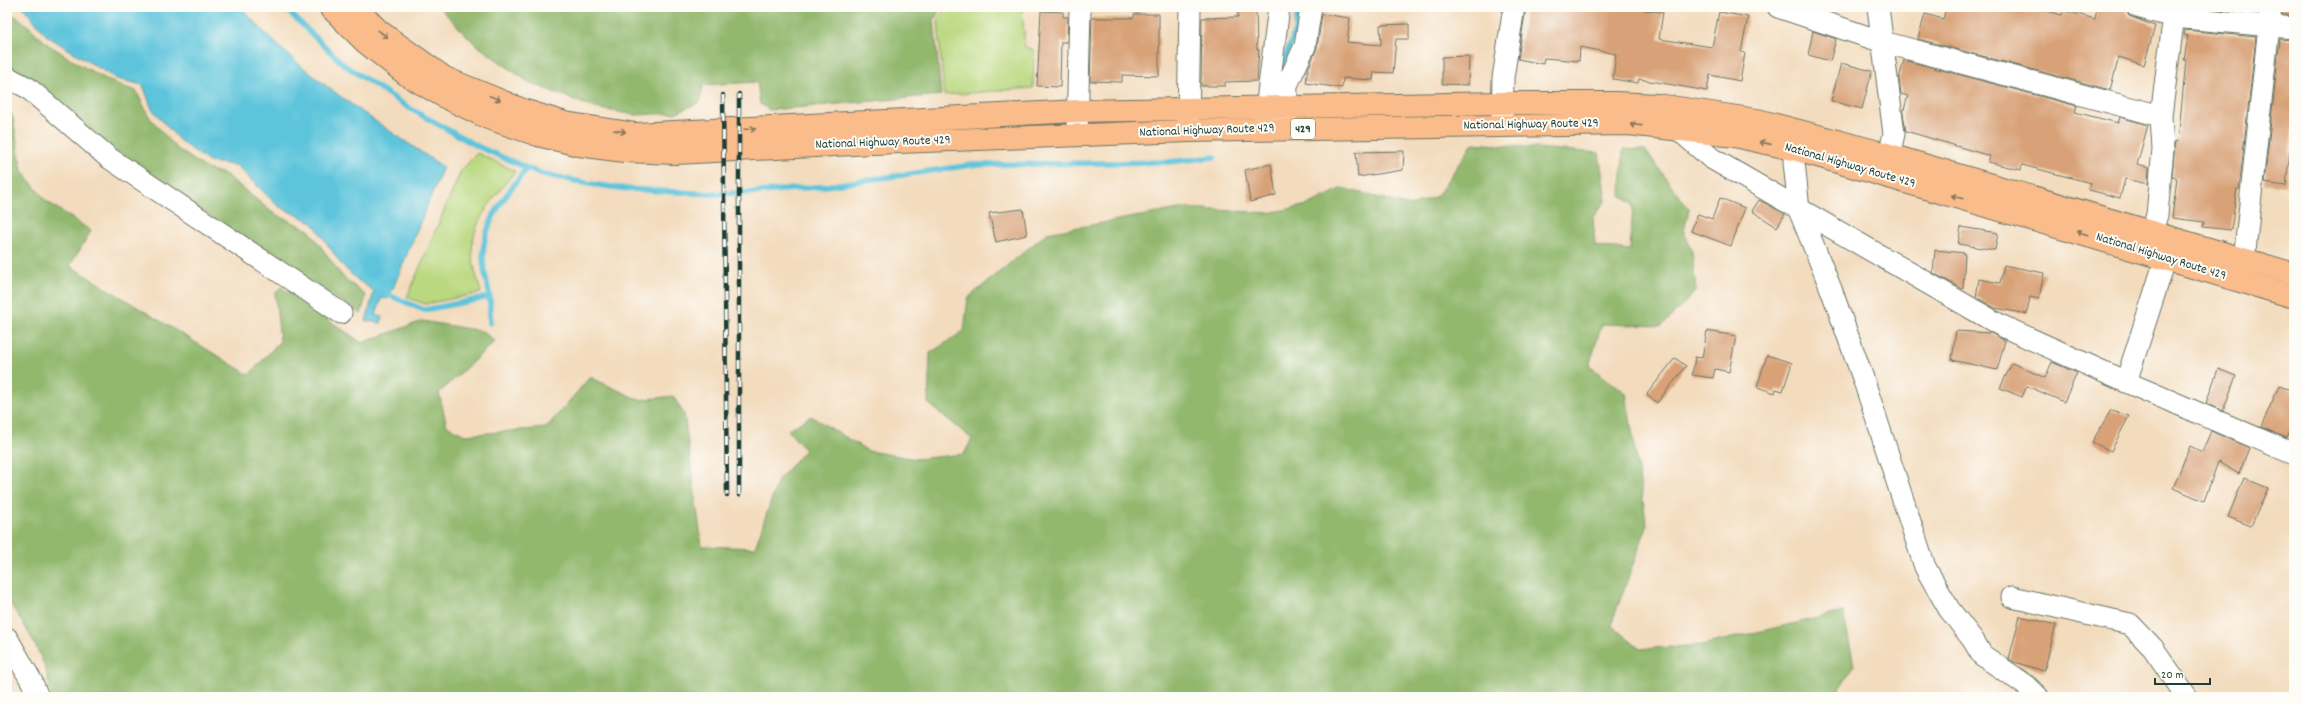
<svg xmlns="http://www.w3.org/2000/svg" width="2301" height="704" font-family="Dekko,sans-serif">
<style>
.green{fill:#b9d87f;stroke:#6c8a5a}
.forest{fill:#92b86e;stroke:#587a51}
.water{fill:#5dc4db;stroke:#3e8088}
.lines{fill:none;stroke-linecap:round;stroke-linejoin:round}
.stream{stroke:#5dc4db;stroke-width:5.5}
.building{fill:#d8a177}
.minor-casing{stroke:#697464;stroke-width:23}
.highway-casing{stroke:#697464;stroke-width:24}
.minor{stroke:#fff;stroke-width:21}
.highway{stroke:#fabc8b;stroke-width:22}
.rail-casing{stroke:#1f3d34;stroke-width:4.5}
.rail{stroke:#fdfcf7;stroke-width:3;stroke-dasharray:9;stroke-linecap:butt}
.oneway{stroke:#82765b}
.labels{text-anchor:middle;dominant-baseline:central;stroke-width:4;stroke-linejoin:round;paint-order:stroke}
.shield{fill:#fdfcf7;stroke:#62766e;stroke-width:1}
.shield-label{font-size:12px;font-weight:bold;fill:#1f3d34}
.street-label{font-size:13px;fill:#1f3d34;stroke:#fdfcf7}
</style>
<rect width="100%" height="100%" fill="#fdfcf7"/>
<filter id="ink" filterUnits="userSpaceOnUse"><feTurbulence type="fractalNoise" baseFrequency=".025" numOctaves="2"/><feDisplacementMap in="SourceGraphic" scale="8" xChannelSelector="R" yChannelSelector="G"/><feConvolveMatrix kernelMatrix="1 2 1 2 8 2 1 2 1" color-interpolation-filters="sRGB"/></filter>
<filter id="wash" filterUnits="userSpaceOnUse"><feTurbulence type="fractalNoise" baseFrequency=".012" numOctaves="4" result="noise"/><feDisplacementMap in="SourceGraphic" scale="16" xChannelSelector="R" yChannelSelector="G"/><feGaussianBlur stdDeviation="0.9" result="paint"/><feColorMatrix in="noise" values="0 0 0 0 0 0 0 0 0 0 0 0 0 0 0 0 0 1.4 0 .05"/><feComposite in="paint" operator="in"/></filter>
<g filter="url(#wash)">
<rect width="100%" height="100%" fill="#f3dbbd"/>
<path class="green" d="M 955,7 L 1022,7 L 1025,47 L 1034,50 L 1033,88 L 944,95 L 938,21 L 943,11 Z
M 477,153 L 515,171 C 497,195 472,219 472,251 C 472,264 478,280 481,293 L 425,304 L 407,297 L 461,171 Z"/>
<path class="forest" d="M 439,7 L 944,7 L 940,9 L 934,20 L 941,95 L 770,110 L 760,104 L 757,82 L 703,85 L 700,102 L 675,113 L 636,115 L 595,108 L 528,82 L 475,44 Z
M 7,13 C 25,18 34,34 49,45 C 76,63 105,81 136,91 L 150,118 L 176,148 L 207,169 L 225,174 L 273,213 L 309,230 L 342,276 L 366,296 L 361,314 L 110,151 L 26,75 L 7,66 Z
M 7,103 L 13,118 L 22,171 L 46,201 L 91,231 L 70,266 L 249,375 L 280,341 L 275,294 L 281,287 L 362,343 L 422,321 L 482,331 L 495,341 L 439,393 L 447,426 L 465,435 L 546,428 L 590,377 L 639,400 L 673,396 L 684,414 L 702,546 L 755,548 L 778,480 L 805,450 L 788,430 L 811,416 L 868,451 L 917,459 L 964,454 L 972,439 L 928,403 L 930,353 L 964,331 L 968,298 L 1047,233 L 1184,208 L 1269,213 L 1308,205 L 1342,188 L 1411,206 L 1437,196 L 1473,143 L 1599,153 L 1606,200 L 1593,217 L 1595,246 L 1630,250 L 1633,205 L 1621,195 L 1623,149 L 1645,150 L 1689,209 L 1684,231 L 1692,251 L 1696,291 L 1662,326 L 1602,324 L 1589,366 L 1626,393 L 1647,526 L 1611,625 L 1640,649 L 1702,645 L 1843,612 L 1854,665 L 1839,689 L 1840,697 L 51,697 C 48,660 27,629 7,599 Z"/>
<path class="water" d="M 23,7 L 241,7 C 297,73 372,118 443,167 L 389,298 L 381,299 L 376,315 L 383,317 L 381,323 L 366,321 L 374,291 L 355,278 L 341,264 L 313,223 L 278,206 L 236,165 L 209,162 L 179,140 L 152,109 L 143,85 L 117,79 L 47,36 Z"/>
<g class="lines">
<path class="stream" d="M 284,7 L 343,64 L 409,108 L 479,147 L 527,168 L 543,174 L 590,184 L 627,189 L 712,194 L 760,192 L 826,186 L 971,165 L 1168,162 L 1215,157
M 1281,71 L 1296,28 L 1298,7
M 384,293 L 424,310 L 490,297 C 488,285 483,270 483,257 C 483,221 506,195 527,168
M 490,323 L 490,297"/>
</g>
<g id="blocks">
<path class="building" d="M 1238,7 L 1256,7 L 1257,50 L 1259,50 L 1257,81 L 1225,82 L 1225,86 L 1201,86 L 1202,18 L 1238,17 Z
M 1526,7 L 1618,7 L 1663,12 L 1659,39 L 1712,47 L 1719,12 L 1748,17 L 1741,52 L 1745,53 L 1740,81 L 1710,75 L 1707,91 L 1639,79 L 1638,83 L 1613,79 L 1616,54 L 1580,47 L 1579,61 L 1544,58 L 1543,64 L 1518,59 Z
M 1946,7 L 2033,7 L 2062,15 L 2063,10 L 2095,19 L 2097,7 L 2125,7 L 2129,16 L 2155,26 L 2144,65 L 2119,57 L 2110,90 L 1918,39 L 1925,14 L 1943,19 Z
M 2196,7 L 2259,7 L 2258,13 Z
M 2283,7 L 2294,7 L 2294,16 L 2282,15 Z
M 1041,11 L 1063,12 L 1063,17 L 1068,17 L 1067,42 L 1061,42 L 1060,87 L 1037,86 Z
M 1134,14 L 1159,14 L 1159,76 L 1122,75 L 1122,82 L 1090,81 L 1092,18 L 1134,18 Z
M 1322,14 L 1350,18 L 1347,42 L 1381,45 L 1380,25 L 1409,24 L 1409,39 L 1396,39 L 1393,73 L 1374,72 L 1373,80 L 1343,78 L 1342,88 L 1306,83 L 1308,69 L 1317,48 Z
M 2185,30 L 2256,37 L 2239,189 L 2237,189 L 2231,230 L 2203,227 L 2204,222 L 2172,218 L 2177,178 L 2172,177 L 2175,141 L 2178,142 L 2186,60 L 2184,60 L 2188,36 L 2184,35 Z
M 1813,31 L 1836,39 L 1830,61 L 1808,55 Z
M 2280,39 L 2294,40 L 2294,115 L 2286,186 L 2264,183 Z
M 1469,56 L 1468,85 L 1442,84 L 1442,57 Z
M 1904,60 L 2077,106 L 2075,112 L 2118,123 L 2120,117 L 2148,125 L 2137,165 L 2149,168 L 2148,184 L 2125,179 L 2120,198 L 2089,190 L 2091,183 L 2022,165 L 2021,170 L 1988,162 L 1990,156 L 1906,131 L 1903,113 L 1908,96 L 1901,94 L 1899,79 Z
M 1841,63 L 1872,71 L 1862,109 L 1831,101 Z
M 1404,151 L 1403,170 L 1358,177 L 1356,152 Z
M 1271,164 L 1276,195 L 1250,202 L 1245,170 Z
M 1720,198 L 1745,208 L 1731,246 L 1691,231 L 1698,214 L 1712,219 Z
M 1759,200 L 1785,214 L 1777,227 L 1752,211 Z
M 1023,209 L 1027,235 L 996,242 L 989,213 Z
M 1961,227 L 1998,233 L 1995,250 L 1958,244 Z
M 1935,250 L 1965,253 L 1963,289 L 1933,273 Z
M 2004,265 L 2044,273 L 2039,299 L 2030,297 L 2027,314 L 1995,308 L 1976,297 L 1979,279 L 2000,283 Z
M 1707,331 L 1736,336 L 1729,372 L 1715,369 L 1713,378 L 1692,375 L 1695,357 L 1702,358 Z
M 1956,331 L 1991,333 L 2005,341 L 1997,370 L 1952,360 Z
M 1767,355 L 1792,363 L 1783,391 L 1776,389 L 1775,393 L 1757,387 Z
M 1675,358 L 1686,366 L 1657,403 L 1647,394 Z
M 2052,362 L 2077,373 L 2064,402 L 2027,386 L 2022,397 L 2000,388 L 2012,363 L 2045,378 Z
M 2218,369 L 2236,376 L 2223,411 L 2206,403 Z
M 2279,386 L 2294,391 L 2294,424 L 2287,438 L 2261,427 Z
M 2111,410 L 2129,416 L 2111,451 L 2092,442 Z
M 2211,431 L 2249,448 L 2239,474 L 2218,462 L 2204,501 L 2173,488 L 2190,446 L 2202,452 Z
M 2244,478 L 2268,488 L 2251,526 L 2228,517 Z
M 2020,616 L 2056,625 L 2044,671 L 2014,662 L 2009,659 Z"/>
</g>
</g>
<g filter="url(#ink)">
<use href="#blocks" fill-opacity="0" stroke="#697464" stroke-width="1"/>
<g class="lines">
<defs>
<path id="minor" d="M 1778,7 L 1883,42 L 2161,116
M 1878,7 L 1894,134 L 1885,172
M 2137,7 L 2173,17 L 2294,28
M 7,77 L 28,88 L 109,158 L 341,313
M 1286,124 L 1287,85 L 1305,46 L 1311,7
M 1264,125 L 1279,7
M 1502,125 L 1503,78 L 1514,7
M 1188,127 L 1190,7
M 1678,129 L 1711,158 L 2000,325 L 2126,382 L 2294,454
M 1801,132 L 1794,162 L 1799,210 L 1831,289 L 1863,378 L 1925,567 L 1949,609 L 1973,640 L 1982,655 L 2027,686 L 2038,697
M 1077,135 L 1080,7
M 2146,249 L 2157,215 L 2163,149 L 2161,116 L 2175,7
M 2240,276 L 2244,260 L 2271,7
M 2126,382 L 2171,242
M 2012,597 L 2130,624 L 2153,648 L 2187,697
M 7,638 L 32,682 L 38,697"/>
<path id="highway" d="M 330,7 L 365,42 L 407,75 L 443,96 L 488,118 L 538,135 L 579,145 L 624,151 L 676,153 L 873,143 L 1188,131 L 1628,124 L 1735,136 L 1797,150 L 2294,297
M 355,7 L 379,31 L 445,78 L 523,110 L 565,123 L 636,134 L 1078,111 L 1502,103 L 1615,103 L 1658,105 L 1757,120 L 1890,155 L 2294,274"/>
</defs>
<use href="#minor" class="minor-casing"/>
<use href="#highway" class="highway-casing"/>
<use href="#minor" class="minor"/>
<use href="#highway" class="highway"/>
<defs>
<path id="rail" d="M 723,95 L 727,495
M 739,495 L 739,94"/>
</defs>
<use href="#rail" class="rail-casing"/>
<use href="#rail" class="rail"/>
</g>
<defs><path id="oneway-shaft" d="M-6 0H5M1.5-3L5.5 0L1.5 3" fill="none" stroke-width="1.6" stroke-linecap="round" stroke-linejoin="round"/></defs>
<g class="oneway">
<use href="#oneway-shaft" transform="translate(383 34) rotate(37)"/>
<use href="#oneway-shaft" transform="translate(495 98) rotate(22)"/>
<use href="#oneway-shaft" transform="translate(1636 125) rotate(-174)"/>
<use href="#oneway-shaft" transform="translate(750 129) rotate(-3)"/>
<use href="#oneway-shaft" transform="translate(620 131) rotate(8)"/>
<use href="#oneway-shaft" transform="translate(1765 143) rotate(-167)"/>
<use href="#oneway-shaft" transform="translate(1957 197) rotate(-164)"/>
<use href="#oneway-shaft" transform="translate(2082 233) rotate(-164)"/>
</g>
</g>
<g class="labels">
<rect class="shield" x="1291" y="119" width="24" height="20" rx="3"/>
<g class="shield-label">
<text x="1303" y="129">429</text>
</g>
<g class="street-label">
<text transform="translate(1531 125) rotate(-1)">National Highway Route 429</text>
<text transform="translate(1207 131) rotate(-2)">National Highway Route 429</text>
<text transform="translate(883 143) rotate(-2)">National Highway Route 429</text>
<text transform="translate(1850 166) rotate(16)">National Highway Route 429</text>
<text transform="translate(2161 257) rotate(17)">National Highway Route 429</text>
</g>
</g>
<rect width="2301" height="704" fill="none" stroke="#fdfcf7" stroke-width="24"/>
<path d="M2155 678v6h55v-6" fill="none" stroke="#1f3d34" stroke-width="2"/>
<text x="2161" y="678" font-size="12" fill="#1f3d34" stroke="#fdfcf7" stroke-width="3" paint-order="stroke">20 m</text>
</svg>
